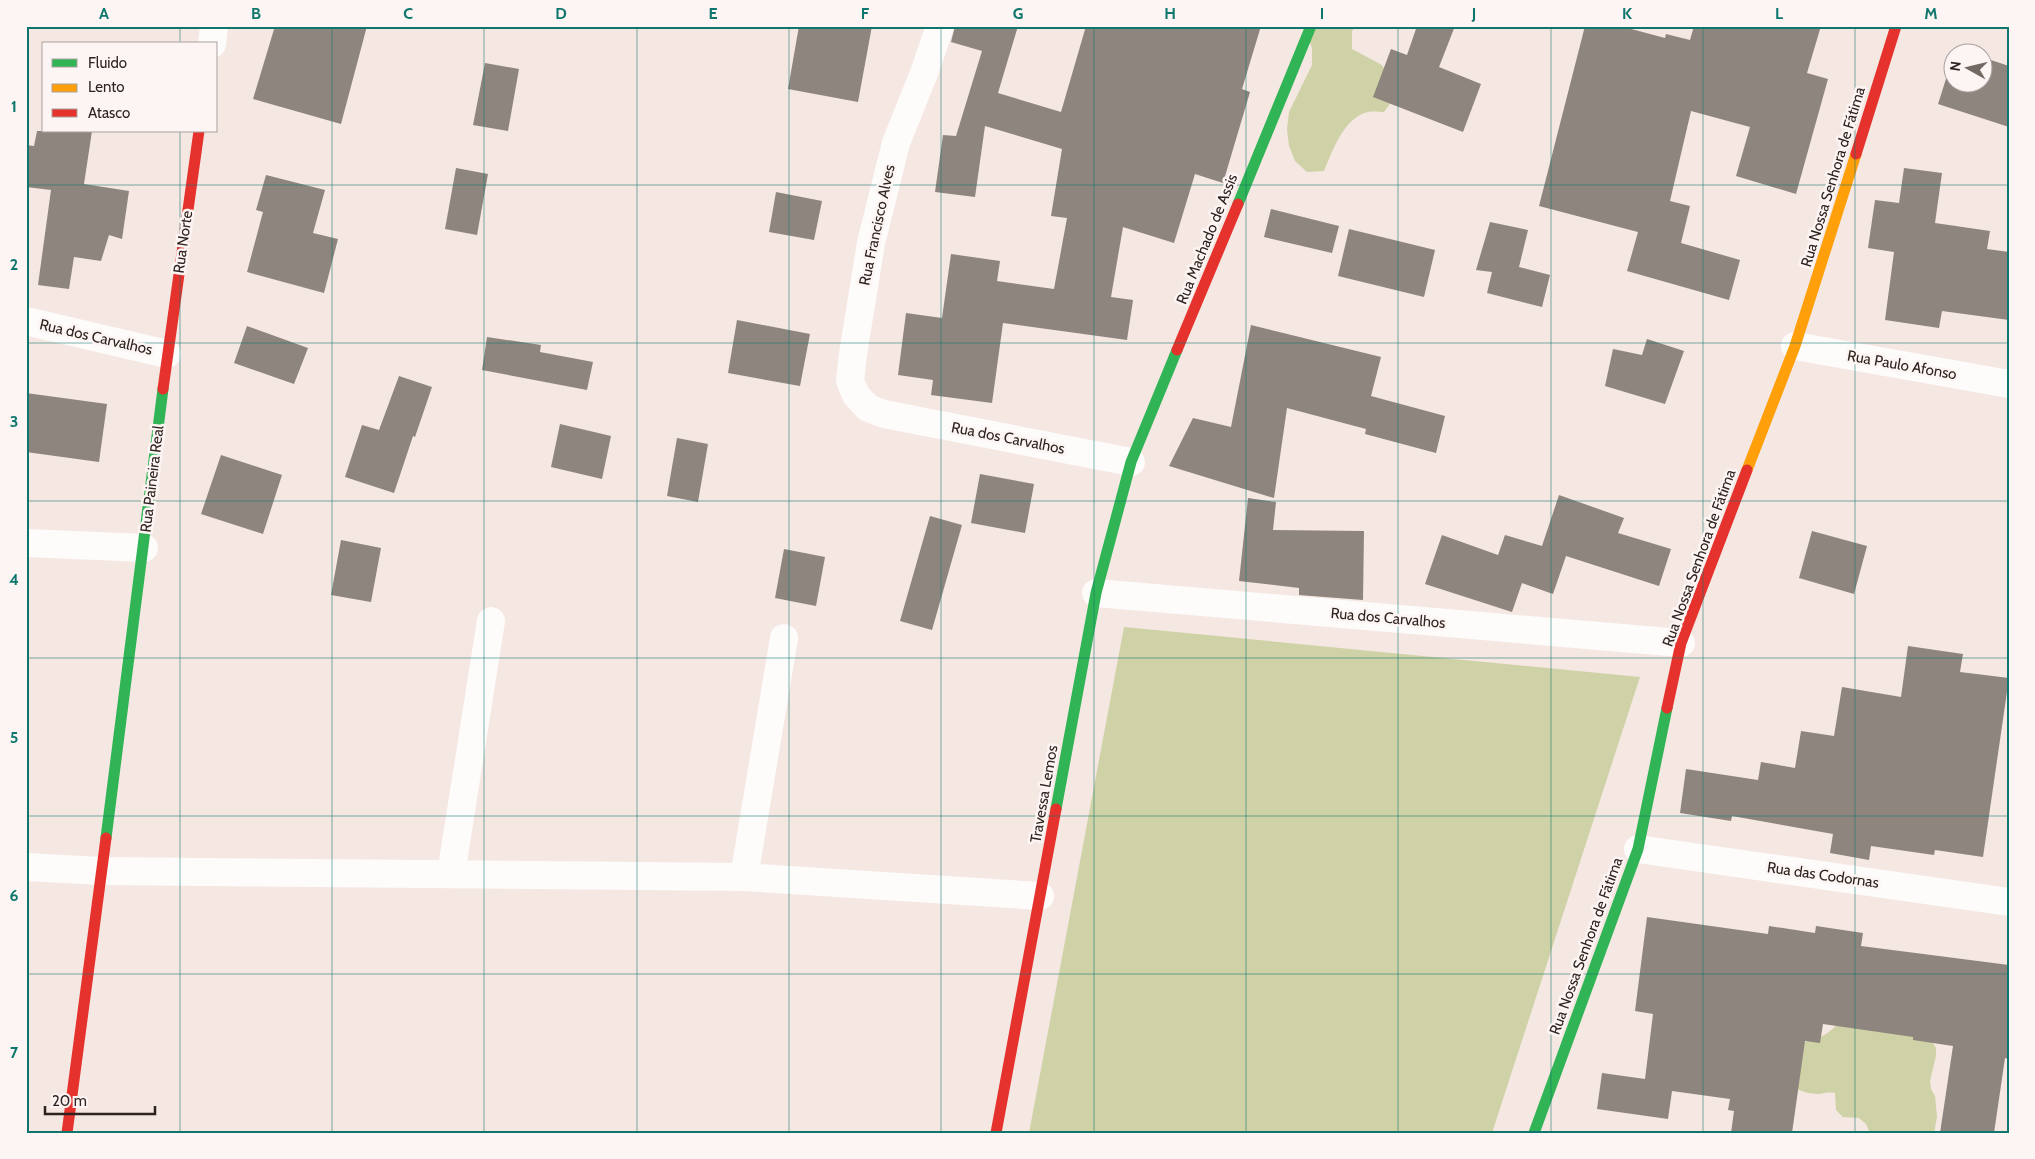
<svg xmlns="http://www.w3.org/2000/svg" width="2035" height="1159" font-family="Cabin,sans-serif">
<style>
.green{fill:#cfd2a6}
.building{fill:#8e857e}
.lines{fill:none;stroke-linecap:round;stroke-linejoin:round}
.street{stroke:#fefbfb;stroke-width:28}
.fast{stroke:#30b455;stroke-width:11}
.slow{stroke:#ff9f0a;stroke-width:11}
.jam{stroke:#e5322d;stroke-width:11}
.grid{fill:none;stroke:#0f766e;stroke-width:1;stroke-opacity:0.55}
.labels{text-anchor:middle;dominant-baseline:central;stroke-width:5;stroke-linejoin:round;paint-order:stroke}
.street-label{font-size:15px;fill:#2e231e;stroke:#fcf5f3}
.neatline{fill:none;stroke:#0f766e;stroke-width:2}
.grid-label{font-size:16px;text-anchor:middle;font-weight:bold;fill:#0f766e}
</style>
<rect width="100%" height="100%" fill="#f5e7e2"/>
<path class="green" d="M 1304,26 L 1356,26 L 1352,31 L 1352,49 L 1382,65 L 1390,81 L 1394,98 L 1384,112 C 1379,112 1373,111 1368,112 C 1344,117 1332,152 1324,171 L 1307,172 L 1295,161 L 1289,146 L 1287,129 L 1289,112 L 1312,65 L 1312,48 Z
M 1124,627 L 1640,677 L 1492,1133 L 1390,1133 L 1384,1131 L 1383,1133 L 1029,1133 Z
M 1837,1024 L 1927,1034 L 1936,1048 L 1936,1056 L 1930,1081 L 1931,1089 L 1935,1096 L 1937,1117 L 1934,1133 L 1870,1133 L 1866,1124 L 1859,1118 L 1843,1117 L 1836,1110 L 1835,1093 C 1829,1092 1825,1093 1819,1094 C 1810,1094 1801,1091 1794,1088 L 1797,1044 C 1813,1040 1827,1037 1837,1024 Z"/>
<path class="building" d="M 275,26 L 367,26 L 341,124 L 253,99 Z
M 799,26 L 872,26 L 858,102 L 788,89 Z
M 955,26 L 1018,26 L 998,93 L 1061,112 L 1086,26 L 1261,26 L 1242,89 L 1250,92 L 1223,183 L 1195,174 L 1174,243 L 1123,227 L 1111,297 L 1133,300 L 1127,340 L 1003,323 L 992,403 L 931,395 L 933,380 L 898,375 L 906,313 L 942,318 L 951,254 L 1000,261 L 997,281 L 1054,289 L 1067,218 L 1051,216 L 1062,149 L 985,126 L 975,197 L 935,192 L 943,135 L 956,136 L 982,51 L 951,42 Z
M 1417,26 L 1455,26 L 1439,67 L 1481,84 L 1463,132 L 1373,97 L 1391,49 L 1407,55 Z
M 1585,26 L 1620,26 L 1665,38 L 1666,34 L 1690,40 L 1694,26 L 1821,26 L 1807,73 L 1828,79 L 1796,194 L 1736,176 L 1750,127 L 1691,111 L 1670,201 L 1690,206 L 1681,243 L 1740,260 L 1729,300 L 1627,271 L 1638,232 L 1539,206 Z
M 1982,57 L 2009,66 L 2009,127 L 1938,104 L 1952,60 L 1952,82 L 1982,82 Z
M 485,63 L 519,69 L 508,131 L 473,125 Z
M 37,131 L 92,131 L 84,184 L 129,191 L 122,239 L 109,235 L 101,261 L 74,257 L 69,289 L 38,285 L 51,190 L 26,187 L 26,145 L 34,146 Z
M 456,168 L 488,174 L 477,235 L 445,229 Z
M 1904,168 L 1942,173 L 1935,223 L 1990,231 L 1987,249 L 2009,252 L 2009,320 L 1942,311 L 1939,328 L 1885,320 L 1894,252 L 1868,248 L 1875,200 L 1899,203 Z
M 266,175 L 325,190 L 313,233 L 338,239 L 324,293 L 247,272 L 263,212 L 256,210 Z
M 776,192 L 822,201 L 814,240 L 769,232 Z
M 1271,209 L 1339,226 L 1332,253 L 1264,237 Z
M 1490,222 L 1528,230 L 1519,267 L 1550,275 L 1542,307 L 1487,293 L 1492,272 L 1476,270 Z
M 1349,229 L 1435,250 L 1424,297 L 1338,276 Z
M 737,320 L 810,334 L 800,386 L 728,373 Z
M 1251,325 L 1381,357 L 1371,396 L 1445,416 L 1436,453 L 1365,434 L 1366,429 L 1287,408 L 1274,498 L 1169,466 L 1193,418 L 1231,427 Z
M 247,326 L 308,348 L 294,384 L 234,363 Z
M 487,337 L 541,345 L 540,352 L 593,362 L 587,390 L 482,370 Z
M 1647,339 L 1684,351 L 1665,404 L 1605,386 L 1613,349 L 1642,355 Z
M 399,376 L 432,387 L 415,437 L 413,436 L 394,493 L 345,477 L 362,425 L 379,430 Z
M 26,393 L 107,404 L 99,462 L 26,452 Z
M 560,424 L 611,436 L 602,479 L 551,467 Z
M 677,438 L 708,444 L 698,502 L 667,496 Z
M 221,455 L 282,475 L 263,534 L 201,514 Z
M 980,474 L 1034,484 L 1025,533 L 971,523 Z
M 1559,495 L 1624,518 L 1618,533 L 1671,549 L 1659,586 L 1566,556 L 1553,594 L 1522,583 L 1512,612 L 1425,584 L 1442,535 L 1498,555 L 1505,535 L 1542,546 Z
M 1248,498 L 1276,502 L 1273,530 L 1364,531 L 1363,600 L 1299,595 L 1299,588 L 1239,581 Z
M 930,516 L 962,525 L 932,630 L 900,621 Z
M 1812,531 L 1867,546 L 1854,594 L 1799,578 Z
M 341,540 L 381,548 L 371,602 L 331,595 Z
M 784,549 L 825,557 L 816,606 L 775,598 Z
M 1908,646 L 1963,654 L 1960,672 L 2009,678 L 1983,857 L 1935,850 L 1934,855 L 1871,846 L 1869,860 L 1830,853 L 1833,834 L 1732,816 L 1731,821 L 1680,813 L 1686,769 L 1758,780 L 1761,762 L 1795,768 L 1801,731 L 1834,736 L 1842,687 L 1901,697 Z
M 1647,917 L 1768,934 L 1769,926 L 1815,933 L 1816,926 L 1863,933 L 1861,946 L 2009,965 L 2009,1059 L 2005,1058 L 1994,1133 L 1940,1133 L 1953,1046 L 1913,1040 L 1913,1037 L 1823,1024 L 1820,1043 L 1805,1041 L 1792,1133 L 1731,1133 L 1734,1111 L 1728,1110 L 1730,1099 L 1672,1091 L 1668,1119 L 1597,1109 L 1602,1073 L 1645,1079 L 1653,1014 L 1635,1011 Z"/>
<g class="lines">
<path class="street" d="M 940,26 L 924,73 L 896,143 L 871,243 L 853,354 L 850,381 L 856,395 L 868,408 L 884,414 L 1131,462
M 212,44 L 214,26
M 26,321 L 167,354
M 1795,346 L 2009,384
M 26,543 L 144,548
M 1096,593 L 1681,643
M 784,638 L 744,877 L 1040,896
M 1638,849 L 2009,902
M 26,867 L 101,871 L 744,877
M 451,874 L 491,621"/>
<path class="fast" d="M 1238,204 L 1311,26
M 1056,809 L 1096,593 L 1131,462 L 1177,350
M 106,838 L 163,389
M 1534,1133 L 1638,849 L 1667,708"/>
<path class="slow" d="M 1747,470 L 1795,346 L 1856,154"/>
<path class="jam" d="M 1856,154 L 1896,26
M 1177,350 L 1238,204
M 163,389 L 199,131
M 1667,708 L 1681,643 L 1747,470
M 67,1133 L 106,838
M 996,1133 L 1056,809"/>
</g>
<path class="grid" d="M 180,26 L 180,44M 332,26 L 332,1133M 484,26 L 484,1133M 637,26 L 637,1133M 789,26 L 789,1133M 941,26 L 941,1133M 1094,26 L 1094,1133M 1246,26 L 1246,1133M 1398,26 L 1398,1133M 1551,26 L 1551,1133M 1703,26 L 1703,1133M 1855,26 L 1855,1133M 180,131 L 180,1133M 26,185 L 2009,185M 26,343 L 2009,343M 26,501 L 2009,501M 26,658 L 2009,658M 26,816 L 2009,816M 26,974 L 2009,974"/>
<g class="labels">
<g class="street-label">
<text transform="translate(1833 177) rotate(-73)">Rua Nossa Senhora de Fátima</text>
<text transform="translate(877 225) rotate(-78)">Rua Francisco Alves</text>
<text transform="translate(1207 239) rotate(-68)">Rua Machado de Assis</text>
<text transform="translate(183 242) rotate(-82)">Rua Norte</text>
<text transform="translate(96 337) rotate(13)">Rua dos Carvalhos</text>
<text transform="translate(1902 365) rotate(10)">Rua Paulo Afonso</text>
<text transform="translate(1008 438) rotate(11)">Rua dos Carvalhos</text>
<text transform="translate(152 479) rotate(-83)">Rua Paineira Real</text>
<text transform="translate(1699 558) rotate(-70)">Rua Nossa Senhora de Fátima</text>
<text transform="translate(1388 618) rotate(5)">Rua dos Carvalhos</text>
<text transform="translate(1044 794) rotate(-80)">Travessa Lemos</text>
<text transform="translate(1823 875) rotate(8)">Rua das Codornas</text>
<text transform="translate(1586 946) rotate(-70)">Rua Nossa Senhora de Fátima</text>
</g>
</g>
<rect width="2035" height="1159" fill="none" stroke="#fcf5f3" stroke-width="55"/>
<rect x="42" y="42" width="175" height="90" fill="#fcf5f3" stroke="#aaa19e"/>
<rect x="52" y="59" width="25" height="8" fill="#30b455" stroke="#aaa19e"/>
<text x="88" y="68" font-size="15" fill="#2e231e">Fluido</text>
<rect x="52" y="84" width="25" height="8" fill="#ff9f0a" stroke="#aaa19e"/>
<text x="88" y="92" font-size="15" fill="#2e231e">Lento</text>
<rect x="52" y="109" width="25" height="8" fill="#e5322d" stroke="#aaa19e"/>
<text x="88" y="118" font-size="15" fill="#2e231e">Atasco</text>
<g transform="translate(1968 68) rotate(278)"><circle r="24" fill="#fcf5f3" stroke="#aaa19e"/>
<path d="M0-4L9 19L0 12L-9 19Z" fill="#746863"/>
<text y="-8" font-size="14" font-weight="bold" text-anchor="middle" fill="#2e231e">N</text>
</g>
<path d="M45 1106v8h110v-8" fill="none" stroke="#2e231e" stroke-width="2.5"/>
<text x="52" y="1106" font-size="15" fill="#2e231e" stroke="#fcf5f3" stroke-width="4" paint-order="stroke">20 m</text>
<rect x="28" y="28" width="1980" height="1104" class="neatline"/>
<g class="grid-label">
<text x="104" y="19">A</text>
<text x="256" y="19">B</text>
<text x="408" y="19">C</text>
<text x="561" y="19">D</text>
<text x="713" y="19">E</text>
<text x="865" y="19">F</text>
<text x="1018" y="19">G</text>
<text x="1170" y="19">H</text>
<text x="1322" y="19">I</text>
<text x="1474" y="19">J</text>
<text x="1627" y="19">K</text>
<text x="1779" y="19">L</text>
<text x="1931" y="19">M</text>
<text x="14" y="112">1</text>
<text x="14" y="270">2</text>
<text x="14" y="427">3</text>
<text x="14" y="585">4</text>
<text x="14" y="743">5</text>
<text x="14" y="901">6</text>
<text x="14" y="1058">7</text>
</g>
</svg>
